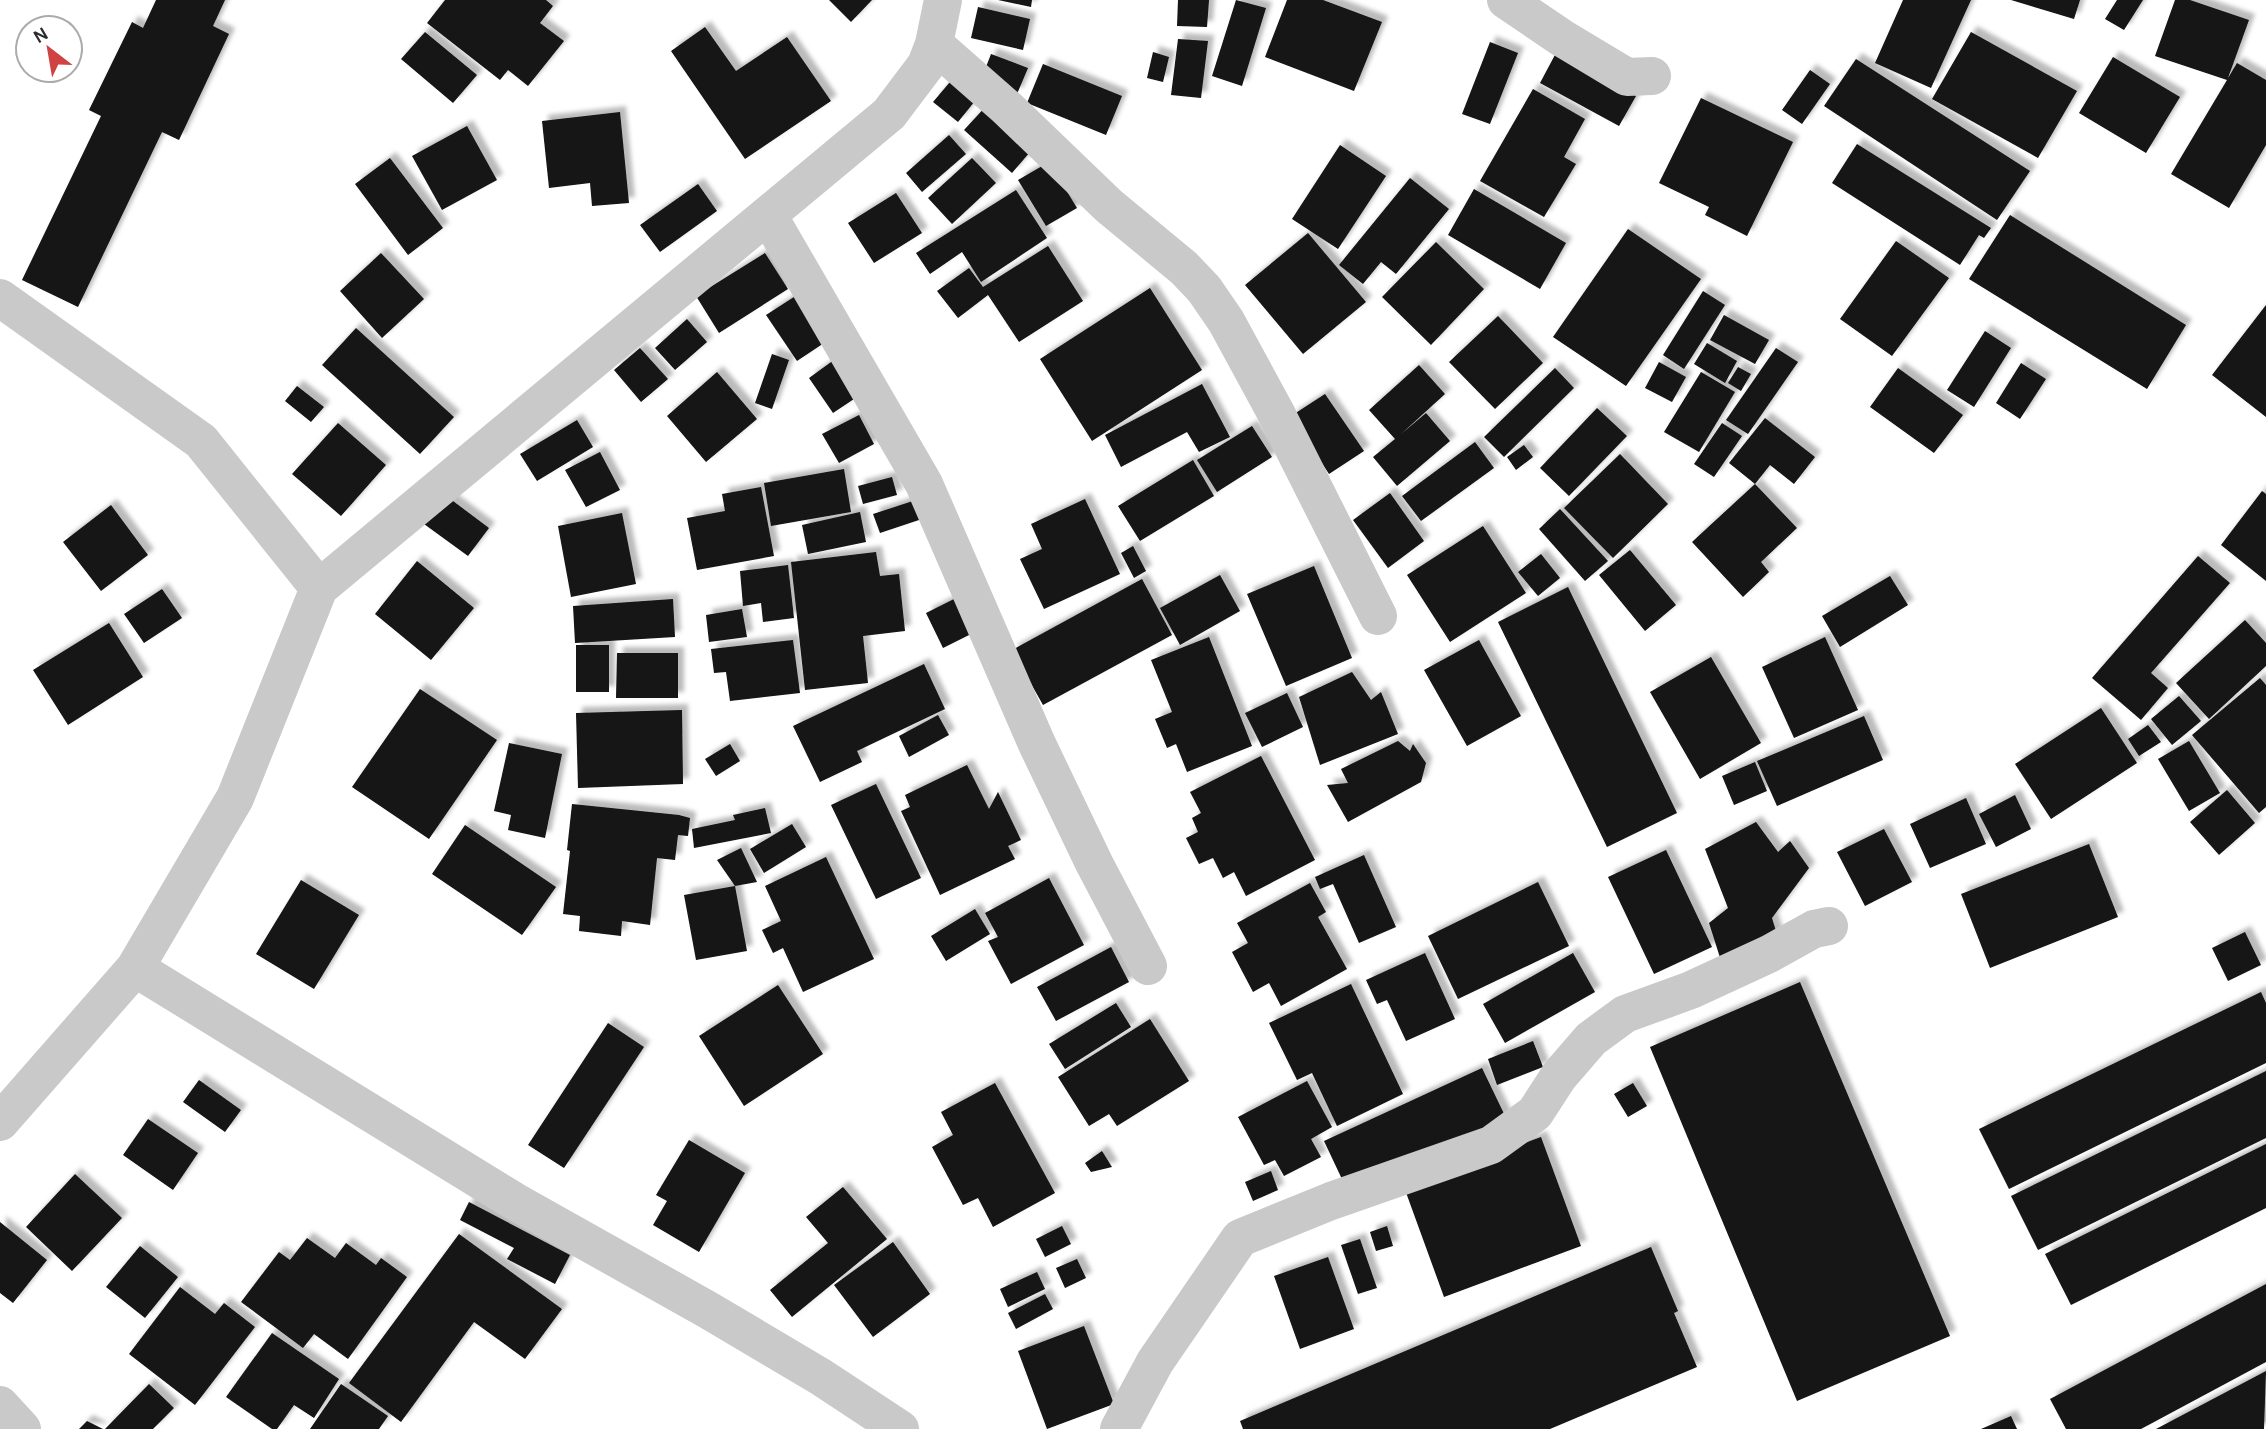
<svg xmlns="http://www.w3.org/2000/svg" width="2266" height="1429" font-family="Karla,sans-serif">
<style>
.building{fill:#131313;filter:url(#shadow)}
.lines{fill:none;stroke-linecap:round;stroke-linejoin:round}
.minor{stroke:#c9c9c9;stroke-width:38}
</style>
<defs>
<filter id="shadow"><feDropShadow dx="6" dy="-6" stdDeviation="2" flood-color="#0004"/></filter>
</defs>
<rect width="100%" height="100%" fill="#fff"/>
<path class="building" d="M 156,0 L 225,0 L 213,26 L 229,34 L 179,140 L 162,132 L 78,307 L 22,280 L 101,116 L 89,110 L 132,22 L 143,28 Z
M 445,0 L 546,0 L 553,6 L 540,23 L 564,41 L 528,86 L 508,70 L 500,80 L 427,23 Z
M 829,0 L 872,0 L 851,22 Z
M 998,0 L 1032,0 L 1031,7 Z
M 1178,0 L 1209,0 L 1207,27 L 1177,26 Z
M 1236,0 L 1266,8 L 1242,86 L 1212,76 Z
M 1287,0 L 1323,0 L 1382,22 L 1354,91 L 1265,57 Z
M 1903,0 L 1971,0 L 1931,88 L 1875,63 Z
M 2011,0 L 2080,0 L 2074,19 Z
M 2117,0 L 2143,0 L 2124,30 L 2105,19 Z
M 2175,0 L 2190,0 L 2249,20 L 2228,78 L 2237,63 L 2266,80 L 2266,145 L 2229,208 L 2171,174 L 2227,80 L 2155,56 Z
M 978,7 L 1030,19 L 1023,50 L 971,38 Z
M 705,27 L 736,71 L 787,37 L 831,101 L 745,159 L 671,51 Z
M 425,32 L 477,75 L 453,103 L 401,59 Z
M 1971,32 L 2077,91 L 2038,158 L 1932,99 Z
M 1178,39 L 1208,41 L 1201,98 L 1171,95 Z
M 1490,42 L 1518,53 L 1490,124 L 1462,114 Z
M 1153,52 L 1169,57 L 1163,82 L 1147,78 Z
M 1556,53 L 1636,96 L 1619,126 L 1540,83 Z
M 991,54 L 1028,68 L 1017,94 L 981,80 Z
M 2113,57 L 2180,97 L 2146,153 L 2079,113 Z
M 1856,59 L 2030,171 L 1997,220 L 1824,106 Z
M 1043,64 L 1122,96 L 1106,135 L 1027,103 Z
M 1810,70 L 1830,84 L 1802,124 L 1782,110 Z
M 955,76 L 979,96 L 958,122 L 933,102 Z
M 1533,89 L 1585,119 L 1564,157 L 1576,164 L 1544,217 L 1480,181 Z
M 1701,98 L 1793,142 L 1747,236 L 1705,215 L 1709,207 L 1659,183 Z
M 989,103 L 1036,145 L 1012,173 L 964,130 Z
M 620,112 L 629,203 L 592,206 L 590,183 L 549,188 L 542,121 Z
M 467,126 L 497,180 L 442,210 L 412,156 Z
M 949,135 L 966,154 L 922,192 L 906,173 Z
M 1857,144 L 1991,228 L 1984,238 L 1979,235 L 1960,265 L 1832,183 Z
M 1340,145 L 1386,176 L 1338,249 L 1292,219 Z
M 390,158 L 443,228 L 408,255 L 355,184 Z
M 972,158 L 996,183 L 952,224 L 928,198 Z
M 1049,162 L 1077,208 L 1046,226 L 1018,180 Z
M 1410,178 L 1449,209 L 1396,274 L 1381,262 L 1363,284 L 1339,265 Z
M 698,184 L 717,211 L 660,252 L 640,225 Z
M 1474,189 L 1566,243 L 1540,289 L 1448,235 Z
M 1016,190 L 1047,238 L 981,282 L 962,252 L 930,274 L 916,253 Z
M 896,193 L 922,233 L 874,263 L 848,223 Z
M 2010,215 L 2186,325 L 2147,389 L 1969,279 Z
M 1628,229 L 1701,279 L 1626,386 L 1553,337 Z
M 1308,233 L 1366,302 L 1303,354 L 1245,285 Z
M 1896,241 L 1949,278 L 1892,356 L 1840,319 Z
M 1436,242 L 1484,289 L 1431,345 L 1382,297 Z
M 1048,246 L 1083,301 L 1019,342 L 988,295 L 958,318 L 937,291 L 969,268 L 983,287 Z
M 381,253 L 424,299 L 382,338 L 340,291 Z
M 765,253 L 788,289 L 719,333 L 696,296 Z
M 1150,288 L 1202,370 L 1092,441 L 1040,359 Z
M 1703,291 L 1725,305 L 1684,369 L 1663,355 Z
M 797,295 L 827,341 L 797,361 L 766,315 Z
M 2266,305 L 2266,417 L 2212,375 Z
M 1724,315 L 1769,340 L 1755,364 L 1710,340 Z
M 1498,316 L 1543,363 L 1495,409 L 1449,362 Z
M 687,319 L 707,342 L 675,370 L 655,348 Z
M 356,328 L 454,417 L 420,454 L 322,365 Z
M 1985,331 L 2011,348 L 1974,407 L 1947,390 Z
M 1707,343 L 1737,361 L 1725,383 L 1694,364 Z
M 640,348 L 668,379 L 641,402 L 614,370 Z
M 1776,348 L 1798,362 L 1748,434 L 1726,420 Z
M 772,354 L 789,360 L 772,409 L 755,403 Z
M 838,357 L 863,393 L 833,413 L 809,378 Z
M 1659,362 L 1686,377 L 1672,402 L 1645,388 Z
M 2021,363 L 2046,379 L 2020,419 L 1996,403 Z
M 1419,365 L 1445,394 L 1400,435 L 1426,413 L 1450,441 L 1397,486 L 1373,457 L 1395,439 L 1369,410 Z
M 1738,367 L 1751,374 L 1741,391 L 1728,383 Z
M 1555,368 L 1574,388 L 1504,457 L 1484,437 Z
M 1898,368 L 1963,415 L 1934,453 L 1870,407 Z
M 717,372 L 757,419 L 706,462 L 667,416 Z
M 1701,372 L 1735,392 L 1699,452 L 1664,432 Z
M 1202,384 L 1230,437 L 1199,452 L 1187,432 L 1121,467 L 1105,435 Z
M 297,386 L 324,407 L 311,422 L 285,401 Z
M 1325,394 L 1364,451 L 1329,474 L 1291,416 Z
M 1597,408 L 1627,436 L 1569,496 L 1540,468 Z
M 859,415 L 874,444 L 839,463 L 822,434 Z
M 1765,418 L 1815,457 L 1794,484 L 1770,465 L 1755,484 L 1729,463 Z
M 577,420 L 593,447 L 537,481 L 520,454 Z
M 338,423 L 386,465 L 341,516 L 292,474 Z
M 1722,423 L 1742,436 L 1714,477 L 1694,464 Z
M 1252,426 L 1272,457 L 1217,492 L 1197,460 Z
M 1475,442 L 1494,468 L 1421,521 L 1402,496 Z
M 1524,445 L 1533,457 L 1516,470 L 1507,457 Z
M 600,452 L 620,490 L 586,507 L 565,470 Z
M 1620,454 L 1668,504 L 1613,558 L 1564,508 Z
M 1193,460 L 1214,496 L 1140,541 L 1118,506 Z
M 844,469 L 851,512 L 771,526 L 764,483 Z
M 892,477 L 897,495 L 863,504 L 858,486 Z
M 1755,484 L 1797,528 L 1761,562 L 1769,572 L 1743,597 L 1692,542 Z
M 761,487 L 774,556 L 697,570 L 687,518 L 725,511 L 722,494 Z
M 2262,491 L 2266,494 L 2266,581 L 2221,545 Z
M 1390,493 L 1424,541 L 1388,568 L 1353,520 Z
M 445,495 L 489,528 L 468,556 L 424,524 Z
M 1085,499 L 1120,574 L 1044,609 L 1020,559 L 1042,549 L 1031,524 Z
M 916,500 L 922,519 L 880,533 L 873,514 Z
M 111,505 L 148,555 L 101,591 L 63,542 Z
M 1560,509 L 1608,561 L 1585,581 L 1539,529 Z
M 860,512 L 866,542 L 808,554 L 802,525 Z
M 622,513 L 636,584 L 571,597 L 558,526 Z
M 1483,526 L 1526,593 L 1450,642 L 1407,575 Z
M 1133,546 L 1146,571 L 1134,578 L 1121,553 Z
M 1630,550 L 1676,605 L 1645,631 L 1599,575 Z
M 876,552 L 880,576 L 899,574 L 905,631 L 863,636 L 868,683 L 805,690 L 791,562 Z
M 1541,554 L 1560,578 L 1538,596 L 1518,572 Z
M 2198,556 L 2230,583 L 2151,673 L 2168,688 L 2141,720 L 2092,678 Z
M 417,561 L 474,608 L 431,660 L 375,614 Z
M 788,565 L 794,618 L 763,622 L 761,603 L 743,606 L 740,571 Z
M 1314,566 L 1352,658 L 1286,686 L 1247,594 Z
M 1220,575 L 1240,611 L 1180,645 L 1160,608 Z
M 1890,576 L 1908,605 L 1840,647 L 1822,616 Z
M 1142,579 L 1172,635 L 1043,705 L 1012,650 Z
M 1568,587 L 1677,813 L 1607,847 L 1498,622 Z
M 162,589 L 182,618 L 144,643 L 124,614 Z
M 673,599 L 675,637 L 575,643 L 573,606 Z
M 954,599 L 971,634 L 943,648 L 926,613 Z
M 742,609 L 747,637 L 709,642 L 706,615 Z
M 2245,620 L 2266,643 L 2266,666 L 2209,719 L 2176,683 Z
M 109,623 L 143,677 L 68,725 L 33,670 Z
M 1209,637 L 1252,746 L 1187,772 L 1176,744 L 1167,748 L 1155,719 L 1172,712 L 1151,660 Z
M 1825,637 L 1858,710 L 1794,738 L 1762,667 Z
M 793,640 L 800,693 L 730,701 L 726,672 L 714,673 L 711,649 Z
M 1479,640 L 1521,716 L 1467,746 L 1424,670 Z
M 576,645 L 609,645 L 609,692 L 576,692 Z
M 617,653 L 678,653 L 678,698 L 616,698 Z
M 1711,657 L 1761,743 L 1700,779 L 1650,692 Z
M 924,664 L 945,709 L 857,751 L 862,762 L 820,782 L 793,726 Z
M 1352,672 L 1371,700 L 1381,692 L 1398,734 L 1320,765 L 1299,697 Z
M 2260,678 L 2266,685 L 2266,807 L 2259,813 L 2192,735 Z
M 420,689 L 497,740 L 429,839 L 352,787 Z
M 1287,693 L 1303,727 L 1262,747 L 1245,713 Z
M 2179,696 L 2201,721 L 2172,745 L 2151,719 Z
M 2101,708 L 2137,763 L 2051,819 L 2015,764 Z
M 682,710 L 683,784 L 578,788 L 576,713 Z
M 938,715 L 949,735 L 909,757 L 899,736 Z
M 1864,716 L 1883,760 L 1777,806 L 1757,761 Z
M 2148,725 L 2161,742 L 2139,756 L 2128,739 Z
M 1398,741 L 1410,751 L 1413,744 L 1426,763 L 1421,782 L 1348,822 L 1327,785 L 1348,783 L 1341,769 Z
M 2189,741 L 2220,793 L 2189,811 L 2158,759 Z
M 509,743 L 562,754 L 545,838 L 508,830 L 511,815 L 494,811 Z
M 730,744 L 740,761 L 716,776 L 705,759 Z
M 1261,756 L 1315,860 L 1246,896 L 1234,872 L 1223,878 L 1213,858 L 1199,864 L 1186,838 L 1198,832 L 1192,818 L 1201,813 L 1190,792 Z
M 1755,762 L 1767,791 L 1734,805 L 1722,776 Z
M 967,765 L 989,809 L 998,792 L 1021,840 L 1008,846 L 1015,859 L 940,895 L 901,811 L 910,807 L 905,795 Z
M 876,784 L 921,878 L 876,899 L 831,805 Z
M 2227,790 L 2255,823 L 2219,855 L 2190,822 Z
M 2015,795 L 2031,829 L 1996,847 L 1979,814 Z
M 1966,798 L 1986,844 L 1930,868 L 1910,824 Z
M 572,804 L 679,815 L 690,818 L 688,836 L 678,835 L 675,860 L 657,858 L 650,925 L 622,921 L 621,936 L 579,931 L 580,916 L 563,914 L 570,851 L 567,850 Z
M 765,808 L 771,833 L 694,848 L 692,829 L 735,820 L 733,815 Z
M 1756,822 L 1778,852 L 1790,841 L 1809,868 L 1772,918 L 1779,941 L 1723,967 L 1709,923 L 1728,908 L 1705,849 Z
M 792,824 L 806,847 L 764,873 L 750,849 Z
M 465,825 L 556,887 L 522,935 L 432,874 Z
M 1884,829 L 1912,882 L 1865,906 L 1837,852 Z
M 2089,844 L 2118,917 L 1990,968 L 1961,894 Z
M 741,848 L 757,882 L 735,886 L 717,860 Z
M 1666,850 L 1712,947 L 1654,974 L 1608,877 Z
M 1364,855 L 1396,927 L 1359,943 L 1333,884 L 1320,889 L 1315,877 Z
M 826,857 L 874,959 L 803,992 L 783,948 L 773,953 L 762,930 L 781,921 L 765,886 Z
M 1049,878 L 1084,945 L 1011,984 L 988,941 L 998,937 L 985,913 Z
M 301,880 L 359,915 L 314,989 L 256,954 Z
M 1538,882 L 1569,946 L 1458,999 L 1428,936 Z
M 1310,883 L 1326,912 L 1318,917 L 1347,969 L 1281,1006 L 1269,983 L 1253,992 L 1232,952 L 1248,943 L 1237,923 Z
M 735,886 L 747,951 L 696,960 L 684,895 Z
M 975,909 L 990,934 L 946,961 L 931,936 Z
M 2245,932 L 2261,965 L 2228,981 L 2212,948 Z
M 1111,947 L 1129,982 L 1056,1021 L 1037,987 Z
M 1425,953 L 1455,1019 L 1406,1041 L 1387,1000 L 1377,1004 L 1366,980 Z
M 1573,953 L 1595,992 L 1505,1043 L 1483,1004 Z
M 1800,982 L 1950,1336 L 1797,1401 L 1650,1047 Z
M 1351,984 L 1403,1094 L 1337,1126 L 1312,1073 L 1297,1080 L 1269,1023 Z
M 778,985 L 823,1054 L 744,1106 L 699,1036 Z
M 2261,992 L 2266,1003 L 2266,1063 L 2009,1189 L 1979,1129 Z
M 1116,1003 L 1131,1027 L 1065,1069 L 1049,1044 Z
M 1150,1019 L 1189,1081 L 1117,1126 L 1109,1114 L 1089,1126 L 1058,1077 Z
M 608,1023 L 644,1047 L 564,1168 L 528,1145 Z
M 1533,1041 L 1543,1067 L 1497,1085 L 1488,1059 Z
M 1482,1068 L 1507,1120 L 1349,1194 L 1324,1141 Z
M 2266,1071 L 2266,1138 L 2038,1250 L 2011,1196 Z
M 199,1080 L 241,1110 L 225,1132 L 183,1102 Z
M 1307,1081 L 1332,1127 L 1311,1139 L 1321,1157 L 1284,1176 L 1275,1160 L 1264,1165 L 1238,1117 Z
M 995,1083 L 1055,1193 L 993,1227 L 978,1198 L 963,1205 L 932,1147 L 953,1135 L 941,1112 Z
M 1633,1083 L 1647,1106 L 1628,1117 L 1614,1094 Z
M 148,1119 L 198,1153 L 173,1190 L 123,1155 Z
M 1541,1137 L 1581,1246 L 1444,1297 L 1404,1187 Z
M 689,1140 L 745,1173 L 699,1252 L 653,1225 L 667,1201 L 656,1195 Z
M 2266,1144 L 2266,1208 L 2071,1305 L 2045,1254 Z
M 1102,1151 L 1112,1167 L 1091,1172 L 1085,1163 Z
M 1271,1171 L 1278,1190 L 1253,1201 L 1245,1182 Z
M 75,1174 L 122,1218 L 72,1271 L 26,1227 Z
M 843,1187 L 887,1239 L 792,1317 L 770,1290 L 828,1243 L 806,1217 Z
M 469,1202 L 570,1255 L 555,1284 L 507,1259 L 514,1248 L 460,1220 Z
M 0,1222 L 47,1260 L 13,1303 L 0,1293 Z
M 1062,1226 L 1071,1244 L 1045,1257 L 1036,1239 Z
M 1387,1226 L 1393,1246 L 1376,1251 L 1370,1232 Z
M 459,1234 L 562,1309 L 525,1359 L 474,1322 L 401,1422 L 349,1383 Z
M 307,1238 L 335,1258 L 346,1243 L 376,1265 L 381,1258 L 407,1277 L 348,1359 L 314,1334 L 303,1348 L 241,1302 L 279,1252 L 290,1260 Z
M 1360,1239 L 1377,1288 L 1358,1294 L 1341,1245 Z
M 893,1242 L 930,1294 L 873,1337 L 834,1285 Z
M 140,1246 L 178,1277 L 145,1318 L 106,1287 Z
M 1651,1247 L 1678,1311 L 1674,1313 L 1697,1367 L 1550,1429 L 1243,1429 L 1240,1421 Z
M 1328,1257 L 1354,1329 L 1300,1349 L 1274,1276 Z
M 1077,1259 L 1086,1278 L 1065,1288 L 1056,1268 Z
M 1037,1272 L 1045,1289 L 1008,1307 L 1000,1289 Z
M 2266,1284 L 2266,1362 L 2141,1429 L 2066,1429 L 2050,1399 Z
M 180,1287 L 215,1314 L 224,1303 L 255,1327 L 195,1405 L 129,1354 Z
M 1045,1294 L 1053,1309 L 1016,1329 L 1008,1313 Z
M 1084,1326 L 1114,1404 L 1047,1429 L 1018,1351 Z
M 272,1333 L 339,1379 L 314,1418 L 294,1405 L 277,1429 L 272,1429 L 226,1397 Z
M 2266,1371 L 2264,1429 L 2156,1429 Z
M 149,1384 L 174,1408 L 153,1429 L 105,1429 Z
M 341,1384 L 388,1416 L 379,1429 L 310,1429 Z
M 2011,1416 L 2017,1429 L 1981,1429 Z
M 87,1421 L 103,1429 L 79,1429 Z"/>
<g class="lines">
<path class="minor" d="M 1506,0 L 1562,38 L 1627,77 L 1652,76
M 934,44 L 1007,108 L 1109,206 L 1184,268 L 1204,289 L 1226,321 L 1276,413 L 1378,616
M 768,215 L 924,484 L 1037,744 L 1094,863 L 1148,966
M 0,298 L 201,441 L 319,588
M 135,968 L 235,798 L 319,588 L 889,114 L 926,65 L 934,44 L 943,0
M 0,1122 L 135,968 L 514,1201 L 708,1310 L 821,1377 L 900,1429
M 0,1405 L 22,1429
M 1119,1429 L 1155,1362 L 1240,1238 L 1331,1201 L 1491,1145 L 1535,1113 L 1559,1076 L 1591,1039 L 1625,1014 L 1691,990 L 1769,954 L 1814,929 L 1829,926"/>
</g>
<g transform="translate(49 49) rotate(329)"><circle r="33" fill="#ffffff" stroke="#ababab" stroke-width="2"/>
<path d="M0-5L12 26L0 18L-12 26Z" fill="#cf4342"/>
<text y="-10" font-size="19" font-weight="bold" text-anchor="middle" fill="#2c2c2c">N</text>
</g>
</svg>
